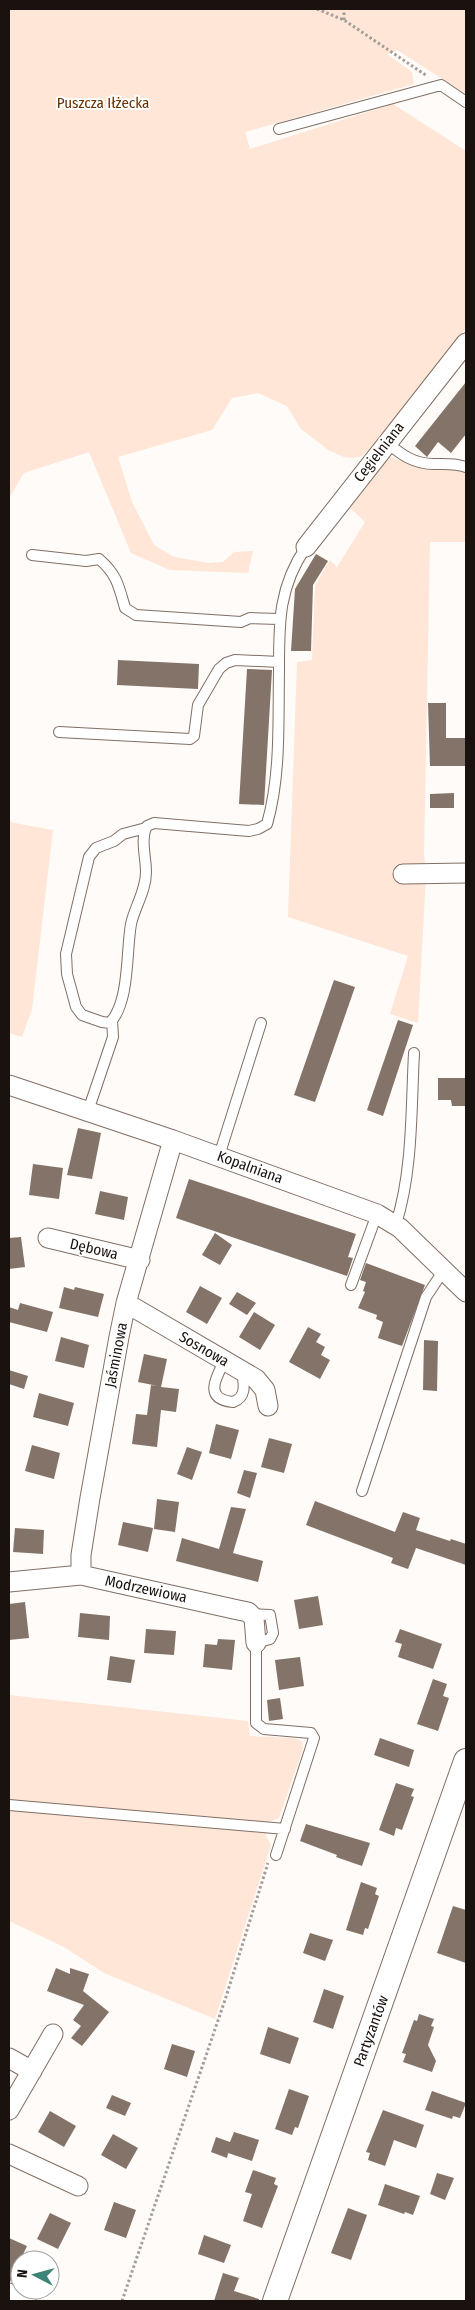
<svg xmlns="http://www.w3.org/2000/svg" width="475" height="2310" font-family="'Fira Sans Condensed',sans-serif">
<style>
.green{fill:#ffe6d6}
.building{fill:#847368}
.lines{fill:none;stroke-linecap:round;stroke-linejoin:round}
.service-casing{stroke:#806f64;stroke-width:12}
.minor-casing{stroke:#806f64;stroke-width:21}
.tertiary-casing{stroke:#806f64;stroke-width:26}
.path{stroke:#a39e9b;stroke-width:3;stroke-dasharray:2.5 2.5;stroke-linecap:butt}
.service{stroke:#fff;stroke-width:10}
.minor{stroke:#fff;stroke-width:19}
.tertiary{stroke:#fff;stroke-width:24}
.labels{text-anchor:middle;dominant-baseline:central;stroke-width:4;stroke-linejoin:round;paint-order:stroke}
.park-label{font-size:15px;fill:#693100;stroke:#fff}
.street-label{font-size:15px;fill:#19120e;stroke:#fff}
</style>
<rect width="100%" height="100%" fill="#fffbf8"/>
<path class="green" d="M 9,9 L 466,9 L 466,94 L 397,50 L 387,54 L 412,72 L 414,84 L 245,132 L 250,149 L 393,104 L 466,151 L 466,328 L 374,444 L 362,456 L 353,458 L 344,457 L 328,450 L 300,428 L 287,406 L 258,393 L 232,398 L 212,430 L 118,457 L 132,502 L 154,545 L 174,557 L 209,563 L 223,562 L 234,552 L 253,551 L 248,573 L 170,570 L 131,553 L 89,452 L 24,473 L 9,498 Z
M 388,456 L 412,465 L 466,471 L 466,542 L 430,542 L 424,854 L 426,875 L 418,1023 L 390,1014 L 408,956 L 288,917 L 297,662 L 312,660 L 315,585 L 330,560 L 337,567 L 365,522 L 348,506 Z
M 9,822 L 53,830 L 32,1009 L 22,1037 L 9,1033 Z
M 9,1695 L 248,1721 L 250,1736 L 294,1738 L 302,1741 L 303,1749 L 279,1818 L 269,1822 L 266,1836 L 271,1845 L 215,2019 L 104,1973 L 64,1947 L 9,1921 Z"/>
<path class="building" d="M 466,382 L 466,434 L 451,453 L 438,442 L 427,457 L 415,446 Z
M 316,554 L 328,561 L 313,585 L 311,651 L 291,651 L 295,589 Z
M 118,660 L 199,664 L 198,689 L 117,685 Z
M 247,669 L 272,670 L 264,805 L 239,804 Z
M 428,703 L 446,703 L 446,738 L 466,738 L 466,766 L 430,766 Z
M 454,793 L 454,808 L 430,808 L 430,794 Z
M 334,980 L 355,987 L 315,1102 L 294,1095 Z
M 398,1020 L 413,1025 L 383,1116 L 367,1110 Z
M 438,1078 L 466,1078 L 466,1106 L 452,1106 L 451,1100 L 438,1100 Z
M 78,1128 L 101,1133 L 92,1179 L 67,1175 Z
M 33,1164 L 63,1168 L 59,1199 L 29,1195 Z
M 189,1179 L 356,1234 L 348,1257 L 353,1258 L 347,1276 L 176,1218 Z
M 100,1191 L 128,1197 L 124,1220 L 95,1214 Z
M 215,1233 L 232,1245 L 220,1265 L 202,1255 Z
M 21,1237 L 25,1267 L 9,1269 L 9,1238 Z
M 366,1263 L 425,1285 L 402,1346 L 378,1338 L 383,1322 L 376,1319 L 377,1315 L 358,1308 L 365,1292 L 363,1291 L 366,1282 L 360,1280 Z
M 200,1286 L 222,1298 L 207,1324 L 186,1312 Z
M 64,1287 L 74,1290 L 75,1287 L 104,1294 L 98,1317 L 59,1308 Z
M 237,1292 L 256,1303 L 247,1315 L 229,1304 Z
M 20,1303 L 53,1312 L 47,1332 L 9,1322 L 9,1307 L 18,1310 Z
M 254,1312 L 275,1325 L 260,1350 L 239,1337 Z
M 308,1327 L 321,1334 L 316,1342 L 325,1347 L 321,1355 L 330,1360 L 320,1379 L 289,1362 Z
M 61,1337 L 89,1345 L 84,1368 L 55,1361 Z
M 424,1340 L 438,1341 L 437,1391 L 423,1390 Z
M 144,1354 L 167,1359 L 161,1387 L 179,1389 L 176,1412 L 161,1410 L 157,1447 L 132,1444 L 136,1414 L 147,1415 L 151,1385 L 158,1386 L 138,1382 Z
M 9,1370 L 28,1376 L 24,1389 L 9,1384 Z
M 39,1393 L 74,1403 L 68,1426 L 33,1417 Z
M 216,1424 L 239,1430 L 231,1459 L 209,1453 Z
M 269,1438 L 292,1444 L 284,1473 L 261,1467 Z
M 32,1445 L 60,1453 L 54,1479 L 25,1471 Z
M 187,1447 L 202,1452 L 192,1480 L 177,1474 Z
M 244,1470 L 257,1473 L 250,1498 L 237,1493 Z
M 157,1499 L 179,1502 L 175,1532 L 154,1529 Z
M 315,1501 L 395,1532 L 403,1512 L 420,1518 L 416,1530 L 450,1541 L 451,1539 L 466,1544 L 466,1565 L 416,1548 L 408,1569 L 391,1563 L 393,1558 L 306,1525 Z
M 231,1507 L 246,1509 L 233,1553 L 263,1561 L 258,1582 L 176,1561 L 182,1538 L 219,1549 Z
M 123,1522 L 153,1528 L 148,1552 L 118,1545 Z
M 15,1528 L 44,1530 L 43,1554 L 13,1552 Z
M 318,1596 L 323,1625 L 299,1629 L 294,1600 Z
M 25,1602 L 29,1638 L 9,1640 L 9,1604 Z
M 80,1613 L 110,1616 L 109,1640 L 78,1637 Z
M 146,1629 L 176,1631 L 174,1655 L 144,1653 Z
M 400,1629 L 442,1644 L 433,1669 L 398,1657 L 402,1644 L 395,1642 Z
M 218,1639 L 235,1640 L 232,1670 L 203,1667 L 205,1644 L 217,1645 Z
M 110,1656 L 135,1660 L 131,1683 L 107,1680 Z
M 300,1657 L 304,1686 L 279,1690 L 275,1660 Z
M 433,1679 L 447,1684 L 443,1696 L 449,1698 L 438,1731 L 417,1724 Z
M 280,1698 L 283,1719 L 269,1721 L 267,1700 Z
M 380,1738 L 414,1750 L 409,1767 L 374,1755 Z
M 396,1783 L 414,1789 L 411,1796 L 414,1797 L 402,1830 L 396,1828 L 394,1836 L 379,1830 Z
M 306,1824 L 370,1843 L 362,1866 L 336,1857 L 337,1855 L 300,1841 Z
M 361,1882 L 377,1888 L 375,1894 L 379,1896 L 368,1929 L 365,1928 L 363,1935 L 346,1930 Z
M 453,1906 L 466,1910 L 466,1963 L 437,1953 Z
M 310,1933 L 333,1940 L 325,1961 L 303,1953 Z
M 56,1968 L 70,1974 L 70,1968 L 89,1974 L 83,1991 L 109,2012 L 82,2046 L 71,2038 L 81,2026 L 73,2020 L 84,2005 L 47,1991 Z
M 324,1989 L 344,1996 L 333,2029 L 313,2022 Z
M 419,2014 L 434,2019 L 431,2026 L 434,2027 L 428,2045 L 436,2061 L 432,2072 L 403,2062 L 406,2054 L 402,2053 L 414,2020 L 417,2021 Z
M 268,2027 L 299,2038 L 290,2064 L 260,2054 Z
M 172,2044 L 195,2051 L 187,2077 L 164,2069 Z
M 289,2089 L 309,2096 L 298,2128 L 295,2127 L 292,2135 L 275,2129 Z
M 432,2091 L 466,2103 L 460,2118 L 453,2116 L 452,2119 L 425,2110 Z
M 112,2095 L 131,2103 L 125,2116 L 106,2108 Z
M 383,2110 L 424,2125 L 416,2148 L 394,2140 L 385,2166 L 368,2160 L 370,2153 L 366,2152 Z
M 50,2111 L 76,2126 L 64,2147 L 38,2132 Z
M 234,2132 L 259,2140 L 252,2161 L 228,2153 L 227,2158 L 211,2152 L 216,2137 L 230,2142 Z
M 113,2134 L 138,2148 L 126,2169 L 101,2155 Z
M 253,2170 L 276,2178 L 274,2184 L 278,2186 L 262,2228 L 243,2221 L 252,2194 L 245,2192 Z
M 437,2173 L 454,2178 L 445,2200 L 430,2194 Z
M 385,2184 L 420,2196 L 413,2215 L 405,2212 L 404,2214 L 378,2205 Z
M 114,2202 L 136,2210 L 126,2238 L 104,2230 Z
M 348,2208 L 367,2215 L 351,2260 L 331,2253 Z
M 50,2213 L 71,2223 L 58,2249 L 37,2239 Z
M 204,2235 L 231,2245 L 224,2263 L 198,2254 Z
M 9,2238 L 27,2246 L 10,2282 L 9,2282 Z
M 223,2273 L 239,2278 L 234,2291 L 259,2299 L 259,2301 L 214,2301 Z"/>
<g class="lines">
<defs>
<path id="service" d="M 279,129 L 441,85 L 466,102
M 387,443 C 402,455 414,464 434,464 C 446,464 455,463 466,467
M 32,555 L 86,561 L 99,559 C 117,574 119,587 125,608 L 136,615 L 241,622 L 250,618 L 279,619
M 59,732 L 190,739 L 194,736 L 198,705 L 219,669 L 226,663 L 235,660 L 279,662
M 146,828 L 123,834 L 114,841 L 96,848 L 89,857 L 66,954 L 67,974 L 76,1007 L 82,1015 L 102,1022 L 110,1023 C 130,1001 126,952 131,924 C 135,906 146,891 146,872 C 146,857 140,839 147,826 L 154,823 L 249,831 L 258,829 L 267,824 C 281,775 278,722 279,671 C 279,624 278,588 306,547
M 88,1111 L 113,1037 L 112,1020
M 219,1156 L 261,1023
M 396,1224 C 413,1170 411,1109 414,1053
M 351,1285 L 377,1214
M 224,1362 C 215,1379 204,1399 233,1402 C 247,1397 244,1384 242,1371
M 362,1491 L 426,1297 L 444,1270
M 250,1614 L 270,1615 L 273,1633 L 270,1639 L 256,1643 L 256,1723 L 264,1729 L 311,1733 L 314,1738 L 276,1855
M 9,1805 L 285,1829"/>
<path id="minor" d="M 306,547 L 466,343
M 403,874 L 466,873
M 9,1085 L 173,1140 L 377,1214 L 400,1228 L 466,1292
M 48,1238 L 140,1260
M 126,1303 L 256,1379 L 265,1390 L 268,1406
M 81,1575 L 81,1555 L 90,1498 L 119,1337 L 126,1303 L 173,1140
M 9,1582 L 81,1575 L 238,1610 L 248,1612 L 254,1618 L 256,1643
M 9,2058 L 32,2071
M 9,2110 L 53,2034
M 9,2154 L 78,2186
M 9,2293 L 26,2301"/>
<path id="tertiary" d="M 275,2301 L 466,1761"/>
</defs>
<use href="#service" class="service-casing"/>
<use href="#minor" class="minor-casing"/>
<use href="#tertiary" class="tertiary-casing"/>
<path class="path" d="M 317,9 L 344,20 L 427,76
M 344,20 L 344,9
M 122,2301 L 225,2000 L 268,1863"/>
<use href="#service" class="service"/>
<use href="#minor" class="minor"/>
<use href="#tertiary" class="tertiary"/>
</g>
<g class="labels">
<g class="park-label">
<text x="103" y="103">Puszcza Iłżecka</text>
</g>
<g class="street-label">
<text transform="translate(379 452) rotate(-52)">Cegielniana</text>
<text transform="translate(250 1167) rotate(20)">Kopalniana</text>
<text transform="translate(94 1249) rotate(13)">Dębowa</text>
<text transform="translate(204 1349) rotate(30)">Sosnowa</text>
<text transform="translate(116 1355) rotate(-79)">Jaśminowa</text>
<text transform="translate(146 1589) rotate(12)">Modrzewiowa</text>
<text transform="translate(371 2031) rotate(-70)">Partyzantów</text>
</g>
</g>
<rect width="475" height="2310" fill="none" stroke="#19120e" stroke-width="20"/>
<g transform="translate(35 2275) rotate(276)"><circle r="24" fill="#ffffff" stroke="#a3a09f"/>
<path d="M0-4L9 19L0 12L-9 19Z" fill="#3e8378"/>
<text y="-8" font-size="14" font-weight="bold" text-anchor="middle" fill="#19120e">N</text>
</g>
</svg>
